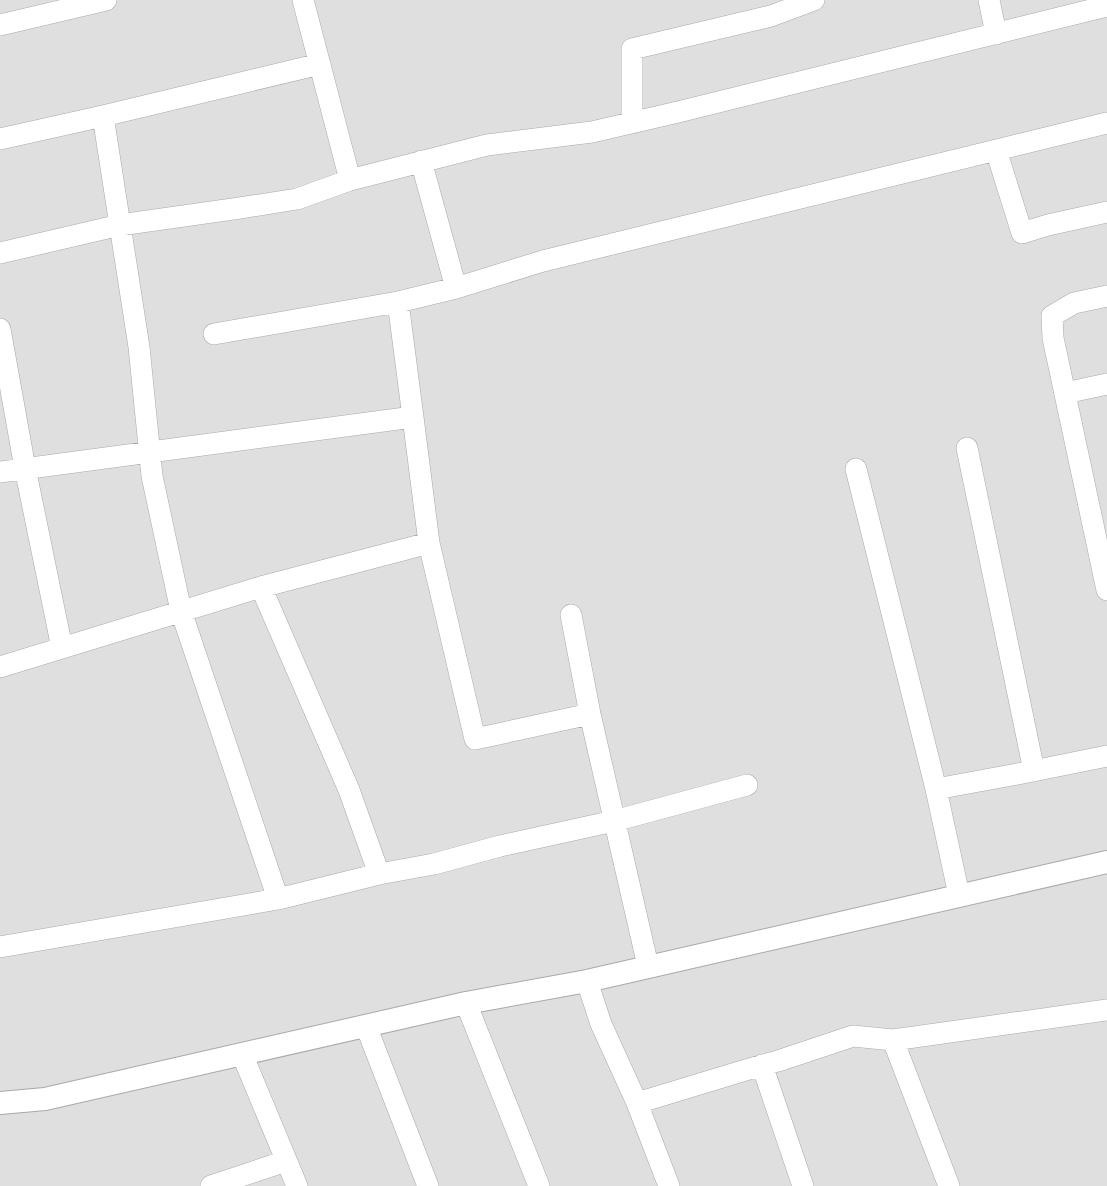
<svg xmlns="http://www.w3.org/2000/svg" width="1107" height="1186" font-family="'Source Sans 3',sans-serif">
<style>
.residential{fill:#e0dfdf}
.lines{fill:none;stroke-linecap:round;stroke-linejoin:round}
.minor-casing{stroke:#a9a9a9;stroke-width:22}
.tertiary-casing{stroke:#a9a9a9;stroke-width:24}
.minor{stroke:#fff;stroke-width:21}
.tertiary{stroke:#fff;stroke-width:22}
</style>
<rect width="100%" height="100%" fill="#f2f0e9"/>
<path class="residential" d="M 0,0 L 1107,0 L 1107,1186 L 0,1186 Z"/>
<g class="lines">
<defs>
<path id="minor" d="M 303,0 L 350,180
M 989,0 L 996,34
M 0,25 L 106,0
M 103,116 L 139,347 L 152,476 L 181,611 L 278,899
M 632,123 L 632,49 L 771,16 L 814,0
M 0,139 L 103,116 L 320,64
M 996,150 L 1022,233 L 1048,225 L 1107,212
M 421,161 L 456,288
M 0,253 L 120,225 L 240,208 L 297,199 L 350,180 L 487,145 L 592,132 L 678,112 L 1107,6
M 1107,296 L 1074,303 L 1052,316 L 1053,338 L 1107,590
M 0,329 L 25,468 L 62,648
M 214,334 L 398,302
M 1065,393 L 1107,384
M 413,417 L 429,543 L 475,739 L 590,714
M 967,448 L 1034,771
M 856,469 L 936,789 L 959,895
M 0,472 L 413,417 L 398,302 L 456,288 L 543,261 L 1107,123
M 261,587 L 349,790 L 379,874
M 571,615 L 590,714 L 648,966
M 0,667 L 261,587 L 429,543
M 936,789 L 1023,773 L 1107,756
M 0,947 L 278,899 L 379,874 L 434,864 L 500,846 L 614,821 L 747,785
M 587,981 L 601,1024 L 637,1103 L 669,1186
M 466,1003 L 539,1186
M 366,1026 L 428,1186
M 893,1040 L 949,1186
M 242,1054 L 297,1186
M 762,1065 L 803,1186
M 637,1103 L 749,1069 L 778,1061 L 853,1036 L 893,1040 L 1107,1010
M 211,1186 L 286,1161"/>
<path id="tertiary" d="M 0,1103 L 45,1099 L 466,1003 L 587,981 L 1107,862"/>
</defs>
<use href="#minor" class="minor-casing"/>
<use href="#tertiary" class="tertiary-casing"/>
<use href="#minor" class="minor"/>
<use href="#tertiary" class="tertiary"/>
</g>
</svg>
